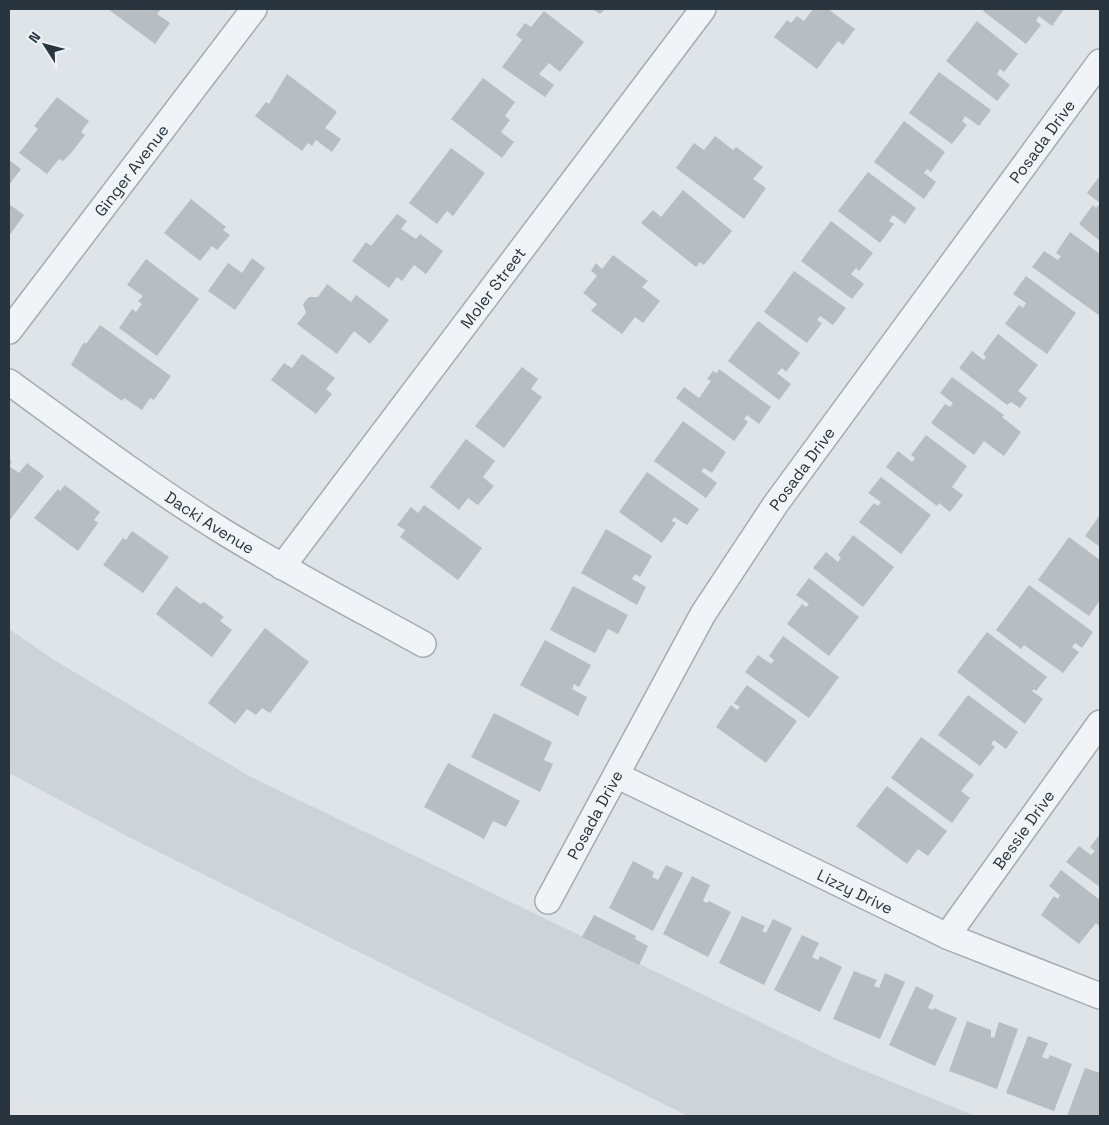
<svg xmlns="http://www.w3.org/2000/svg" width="1109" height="1125" font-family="'Space Grotesk',sans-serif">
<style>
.built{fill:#ccd3d9}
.building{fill:#b6bec4}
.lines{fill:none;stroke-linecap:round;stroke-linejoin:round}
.street-casing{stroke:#a4acb1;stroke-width:28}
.street{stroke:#f1f4f6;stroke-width:25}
.labels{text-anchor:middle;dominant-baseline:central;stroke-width:4;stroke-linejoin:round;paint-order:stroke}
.street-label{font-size:16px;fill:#28343e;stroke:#eef2f5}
</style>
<rect width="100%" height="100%" fill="#dee4e7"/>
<path class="built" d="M 9,629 L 54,660 L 249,776 L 841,1061 L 975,1116 L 688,1116 L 127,836 L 9,773 Z"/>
<path class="building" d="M 108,9 L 161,9 L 157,14 L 170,23 L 155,44 Z
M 592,9 L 605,9 L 600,14 Z
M 813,9 L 828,9 L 855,29 L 843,45 L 838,41 L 817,69 L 774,37 L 787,20 L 791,23 L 797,16 L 804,21 Z
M 984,9 L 1064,9 L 1052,26 L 1039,16 L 1036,21 L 1041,25 L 1026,44 L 983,11 Z
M 544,11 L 584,42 L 560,72 L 549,63 L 539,74 L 554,85 L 545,97 L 502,67 L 522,40 L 516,35 L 525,23 L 531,27 Z
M 977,21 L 1018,54 L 1004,72 L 1000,69 L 997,74 L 1010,85 L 997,101 L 946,61 Z
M 939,72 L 991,110 L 979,126 L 965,116 L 962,121 L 967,125 L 952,144 L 909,113 Z
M 287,74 L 337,112 L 325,128 L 341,139 L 332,152 L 316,140 L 312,146 L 308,143 L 302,151 L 255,116 L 266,102 L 269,104 Z
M 483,78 L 515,102 L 505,116 L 510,120 L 501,132 L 514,142 L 502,158 L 451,119 Z
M 57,97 L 89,121 L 81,132 L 85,135 L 72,152 L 63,161 L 59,159 L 47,174 L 19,153 L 38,129 L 34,126 Z
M 904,121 L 945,152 L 931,172 L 927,169 L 924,173 L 936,182 L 924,199 L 874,162 Z
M 715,136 L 733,150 L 736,147 L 763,167 L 753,179 L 766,188 L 744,219 L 676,168 L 694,143 L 704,150 Z
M 451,148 L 485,173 L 453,216 L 447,211 L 437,224 L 409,203 Z
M 9,160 L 21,169 L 9,185 Z
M 868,172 L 916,208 L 905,224 L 893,215 L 889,221 L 894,224 L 880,243 L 838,211 Z
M 1099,177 L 1100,178 L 1100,241 L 1079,224 L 1093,205 L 1096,208 L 1100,203 L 1087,193 Z
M 683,190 L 732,231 L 704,265 L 700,262 L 696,267 L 641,223 L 653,210 L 661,217 Z
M 191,199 L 226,227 L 223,230 L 230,235 L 217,250 L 212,246 L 200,261 L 164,233 Z
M 9,204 L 24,215 L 9,236 Z
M 397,214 L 407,221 L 401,229 L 416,239 L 420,234 L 443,251 L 426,274 L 414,265 L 402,281 L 397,277 L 389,288 L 352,261 L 366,242 L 371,246 Z
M 831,221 L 873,253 L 859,271 L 856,268 L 851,274 L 864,284 L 852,299 L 801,261 Z
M 1070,232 L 1100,254 L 1100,316 L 1032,267 L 1044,251 L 1058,260 L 1061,256 L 1056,253 Z
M 613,255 L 648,281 L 642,287 L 660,301 L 643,323 L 635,317 L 622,334 L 591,311 L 597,304 L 583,293 L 597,276 L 591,271 L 596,263 L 602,269 Z
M 252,258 L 265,268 L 235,310 L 208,291 L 228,263 L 242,273 Z
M 146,259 L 199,299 L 157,356 L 119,328 L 132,309 L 136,312 L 142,304 L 138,301 L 143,296 L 127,285 Z
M 794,271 L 846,308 L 833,325 L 820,316 L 817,320 L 822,323 L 807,343 L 764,312 Z
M 1026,276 L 1076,313 L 1047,354 L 1005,324 L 1019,305 L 1023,308 L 1026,303 L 1013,294 Z
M 327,284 L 351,302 L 356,295 L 389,320 L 370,344 L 354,331 L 337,354 L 297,324 L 306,313 L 303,304 L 309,297 L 318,297 Z
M 758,321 L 800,353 L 786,372 L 782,368 L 777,373 L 791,384 L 779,400 L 728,361 Z
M 100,325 L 171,376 L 154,400 L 150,398 L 142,410 L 124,398 L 122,401 L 71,365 L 84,342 L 86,344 Z
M 998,334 L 1038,365 L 1018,391 L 1027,398 L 1020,408 L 1011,402 L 1007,405 L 959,368 L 972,351 L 984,360 L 986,357 L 983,354 Z
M 302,354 L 335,378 L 326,389 L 332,394 L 316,414 L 271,380 L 284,363 L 292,368 Z
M 522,367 L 538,379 L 531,389 L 542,397 L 504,448 L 475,426 Z
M 719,369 L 771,407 L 759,424 L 747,415 L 744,419 L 748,422 L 734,441 L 676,398 L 684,387 L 699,398 L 711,381 L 707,379 L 713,371 L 717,373 Z
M 952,377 L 1004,415 L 1002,417 L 1021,432 L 1004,456 L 984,441 L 974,455 L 931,423 L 945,404 L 950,407 L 953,403 L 940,393 Z
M 683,421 L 726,452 L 712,473 L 704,468 L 701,471 L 717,483 L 706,498 L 654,461 Z
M 926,435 L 967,466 L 952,487 L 963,495 L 950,512 L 939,503 L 937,506 L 886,467 L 898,451 L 912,462 L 915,458 L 911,455 Z
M 466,439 L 495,461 L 483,477 L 494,486 L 478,505 L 468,498 L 459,510 L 430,487 Z
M 9,459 L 12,462 L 9,466 L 19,473 L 27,463 L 44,476 L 9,521 Z
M 647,472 L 699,509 L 687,525 L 674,517 L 672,521 L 676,523 L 662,543 L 619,512 Z
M 881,477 L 931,515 L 901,554 L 859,522 L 874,503 L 878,506 L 881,502 L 868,493 Z
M 65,485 L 100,512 L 94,520 L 98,523 L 78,551 L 34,518 L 58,489 L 60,491 Z
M 424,505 L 482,548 L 458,580 L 400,537 L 405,530 L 397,525 L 411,507 L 418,513 Z
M 1100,515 L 1100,547 L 1085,536 Z
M 606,529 L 652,556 L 640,577 L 635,574 L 632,579 L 646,587 L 637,605 L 581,573 Z
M 132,531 L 169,557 L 143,593 L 103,565 L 123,538 L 126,540 Z
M 853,535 L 894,567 L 863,607 L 813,568 L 826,552 L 838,562 L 841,558 L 838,555 Z
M 1069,537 L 1100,560 L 1100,600 L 1089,616 L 1038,580 Z
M 809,578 L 859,617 L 829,656 L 787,624 L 802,604 L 806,607 L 809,604 L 796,595 Z
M 1029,585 L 1093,632 L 1082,648 L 1075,643 L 1072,647 L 1079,652 L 1063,673 L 1024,645 L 1021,649 L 996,630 Z
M 176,586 L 200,604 L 204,602 L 224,617 L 220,621 L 232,630 L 212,657 L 156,614 Z
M 573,586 L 628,615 L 618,634 L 608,629 L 595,653 L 550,630 Z
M 265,628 L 309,662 L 270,713 L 262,708 L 256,715 L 247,709 L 235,724 L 208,703 Z
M 987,632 L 1047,677 L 1036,691 L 1034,689 L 1032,691 L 1043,699 L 1025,724 L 957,672 Z
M 783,636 L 839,677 L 809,718 L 745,672 L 758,655 L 771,664 L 774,660 L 769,656 Z
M 545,640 L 591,665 L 579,687 L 574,684 L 572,689 L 587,697 L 578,716 L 520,685 Z
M 747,685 L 797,721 L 766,763 L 716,727 L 731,705 L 737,710 L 740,707 L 734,703 Z
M 968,695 L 1018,732 L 1006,749 L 994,740 L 991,744 L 995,747 L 980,766 L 938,735 Z
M 494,713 L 552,742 L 544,760 L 553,764 L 540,792 L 471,757 Z
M 921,737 L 974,775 L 961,791 L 970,798 L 952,823 L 891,778 Z
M 448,763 L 520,801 L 506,827 L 493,821 L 484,839 L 424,807 Z
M 887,786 L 947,831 L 928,856 L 918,849 L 907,864 L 856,826 Z
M 1100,834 L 1100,887 L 1066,862 L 1079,846 L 1091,855 L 1095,851 L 1090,847 Z
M 633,861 L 654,872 L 652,877 L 658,880 L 666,865 L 683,873 L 653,931 L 609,908 Z
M 1061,870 L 1100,900 L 1100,927 L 1096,923 L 1079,944 L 1041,915 L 1054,896 L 1058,899 L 1060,895 L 1049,886 Z
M 692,876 L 710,885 L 703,901 L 707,903 L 709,901 L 731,912 L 708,957 L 663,934 Z
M 594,915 L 636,936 L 635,939 L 648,946 L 639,965 L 582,937 Z
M 742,916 L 765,926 L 762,931 L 766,933 L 773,919 L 792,928 L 764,985 L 719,963 Z
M 802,935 L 819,943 L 812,957 L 818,960 L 820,956 L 842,967 L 820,1012 L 774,990 Z
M 854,971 L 877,980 L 874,986 L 879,988 L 885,973 L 905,982 L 880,1039 L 833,1019 Z
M 916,986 L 934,995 L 928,1008 L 933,1010 L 934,1008 L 957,1018 L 935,1066 L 889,1045 Z
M 967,1021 L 991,1030 L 991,1037 L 994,1038 L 999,1022 L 1018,1029 L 997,1089 L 949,1071 Z
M 1028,1036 L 1048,1043 L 1042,1057 L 1048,1059 L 1050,1055 L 1072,1064 L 1054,1111 L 1006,1093 Z
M 1085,1068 L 1100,1073 L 1100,1116 L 1067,1116 Z"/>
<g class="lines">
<defs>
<g id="street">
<path id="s1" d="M 9,331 L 254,9"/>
<path id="s2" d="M 9,382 C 79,433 150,486 224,532 C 289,572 356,607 423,644"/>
<path id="s3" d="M 282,567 L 703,9"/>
<path id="s4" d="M 616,775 L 947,936 L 1100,996"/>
<path id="s5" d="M 548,901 L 703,614 L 775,505 L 1100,62"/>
<path id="s6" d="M 947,936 L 1100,723"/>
</g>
</defs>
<use href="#street" class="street-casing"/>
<use href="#street" class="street"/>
</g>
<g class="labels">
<g class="street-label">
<text stroke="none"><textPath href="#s5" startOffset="908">Posada Drive</textPath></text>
<text stroke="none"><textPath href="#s1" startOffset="202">Ginger Avenue</textPath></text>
<text stroke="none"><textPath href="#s3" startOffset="350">Moler Street</textPath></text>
<text stroke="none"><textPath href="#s5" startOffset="502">Posada Drive</textPath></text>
<text stroke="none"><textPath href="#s2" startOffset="245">Dacki Avenue</textPath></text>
<text stroke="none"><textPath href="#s5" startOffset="98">Posada Drive</textPath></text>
<text stroke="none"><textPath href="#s6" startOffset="131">Bessie Drive</textPath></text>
<text stroke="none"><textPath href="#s4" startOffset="266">Lizzy Drive</textPath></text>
</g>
</g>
<rect width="1109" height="1125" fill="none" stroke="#28343e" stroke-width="20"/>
<g transform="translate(45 45) rotate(306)" stroke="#eef2f5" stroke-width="4" paint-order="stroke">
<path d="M0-4L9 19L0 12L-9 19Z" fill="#28343e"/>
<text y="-8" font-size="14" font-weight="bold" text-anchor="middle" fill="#28343e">N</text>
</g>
</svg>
